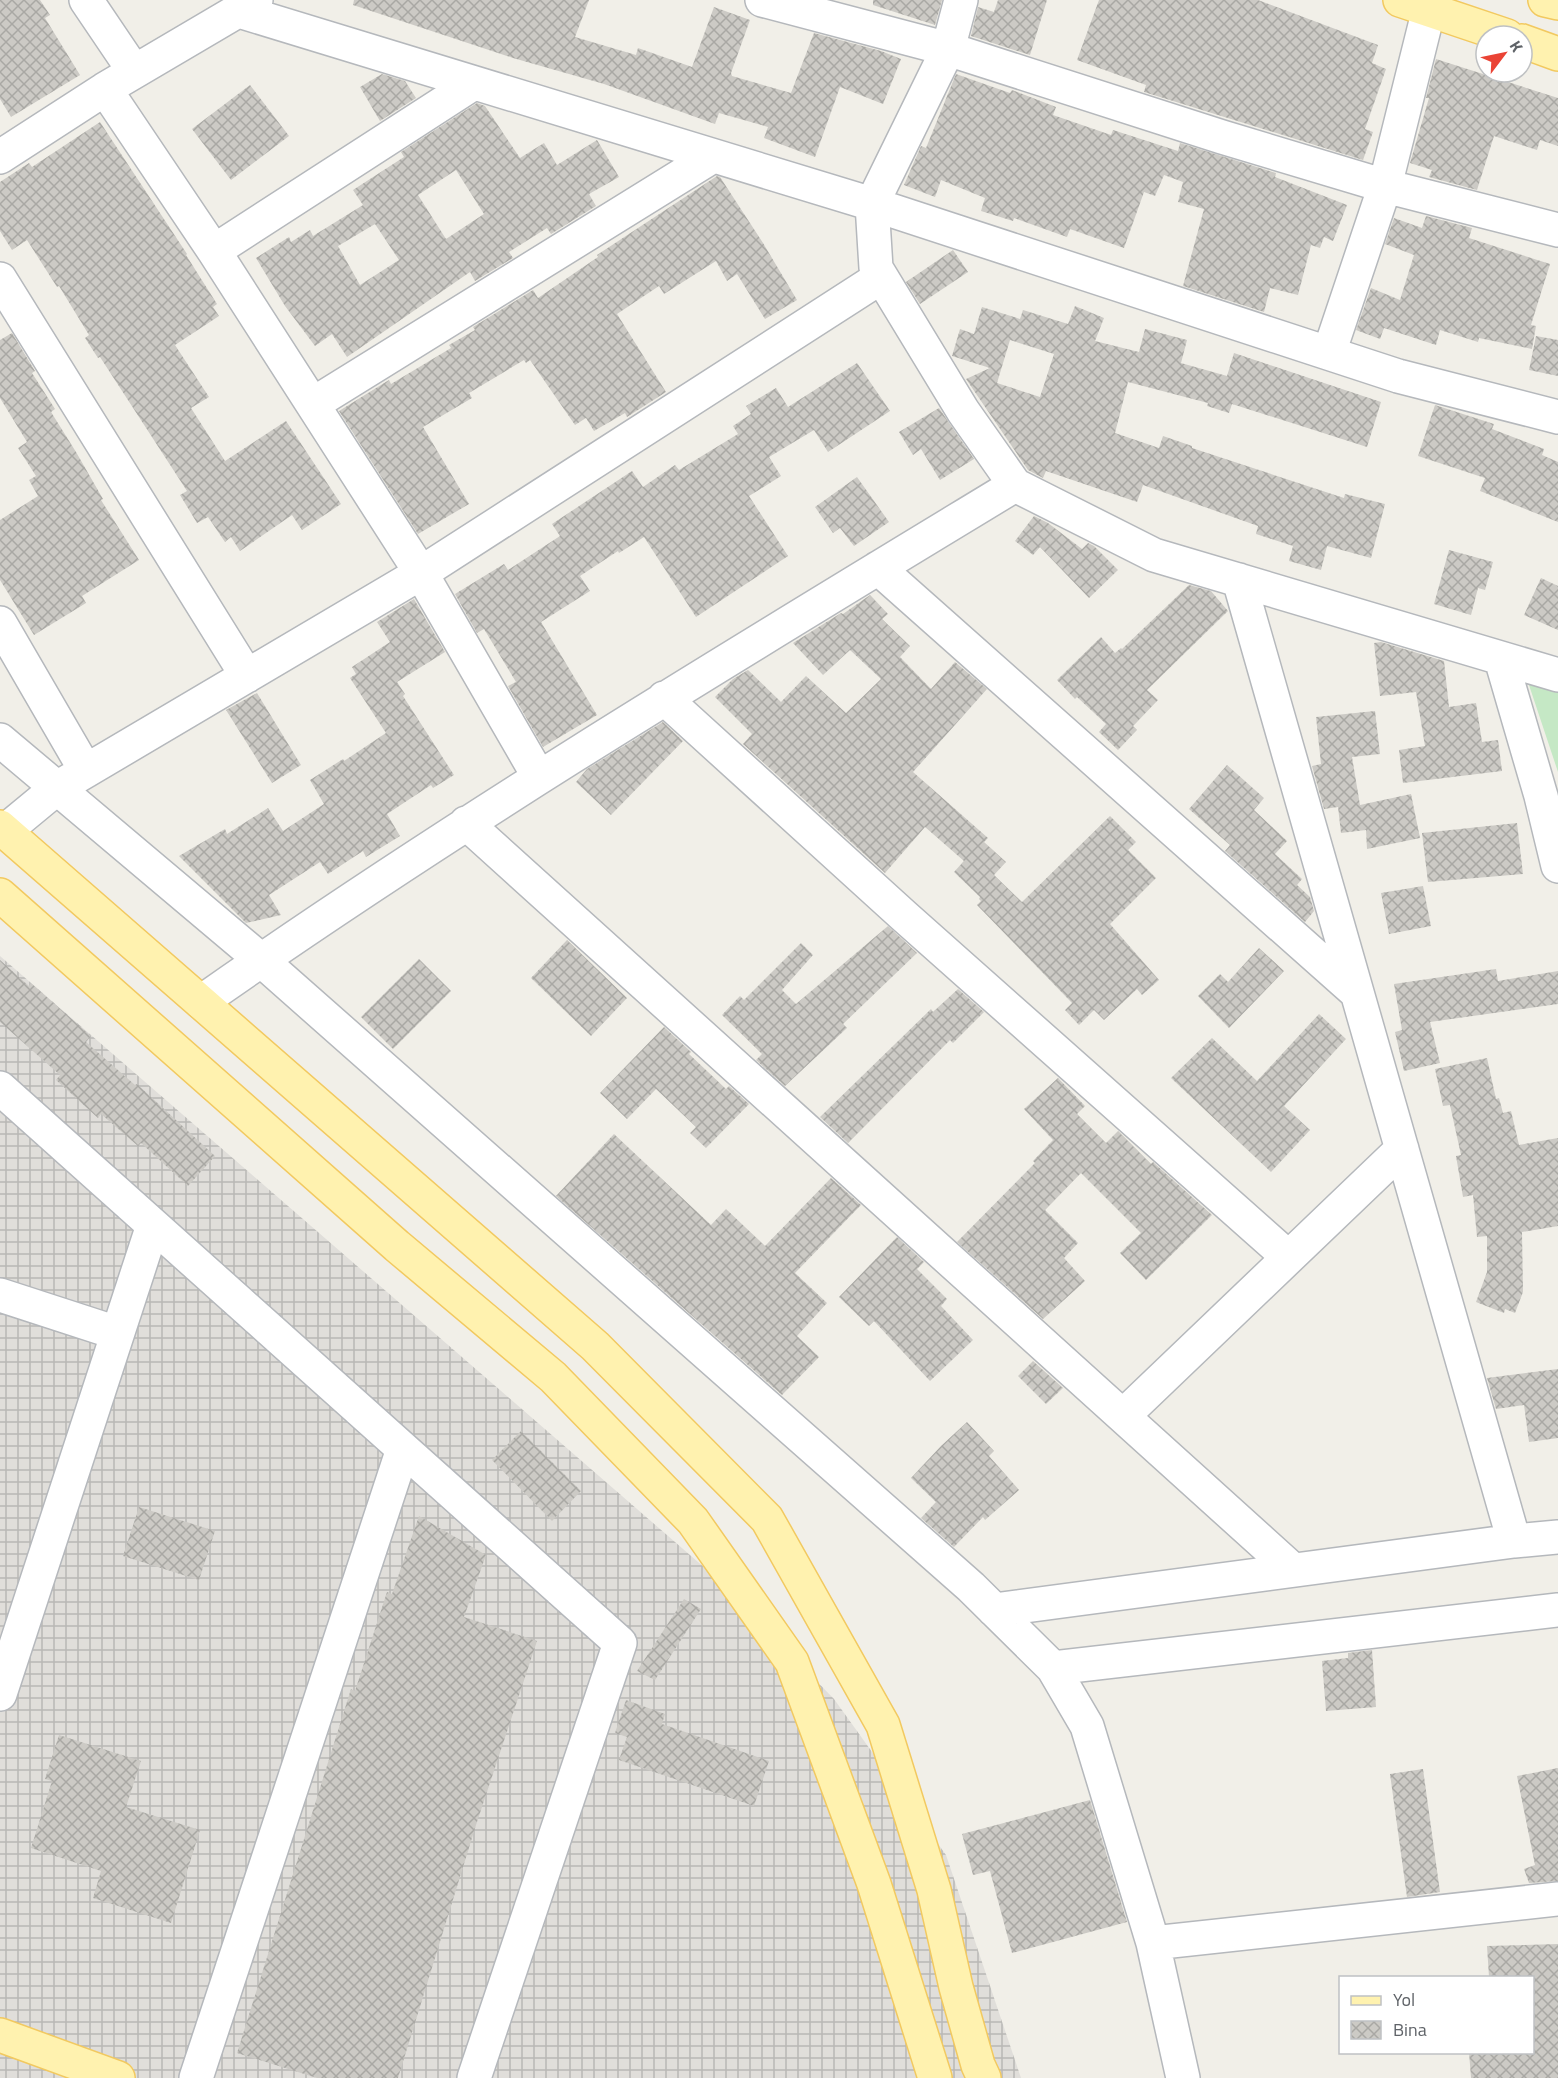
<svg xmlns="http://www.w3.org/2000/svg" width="1558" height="2078" font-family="'Titillium Web',sans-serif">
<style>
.industrial{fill:url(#industrial-grid)}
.green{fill:#c5e8c5}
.building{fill:url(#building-cross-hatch);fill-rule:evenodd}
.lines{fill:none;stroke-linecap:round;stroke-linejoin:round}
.minor-casing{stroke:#b5b8bc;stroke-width:36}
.major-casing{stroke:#f2c960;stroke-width:36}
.minor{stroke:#fff;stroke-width:33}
.major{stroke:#fff2af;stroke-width:33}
</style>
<defs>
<pattern id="industrial-grid" width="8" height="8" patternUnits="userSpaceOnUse" patternTransform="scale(1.5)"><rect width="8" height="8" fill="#e0deda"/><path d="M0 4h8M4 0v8" fill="none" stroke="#b9b8b5"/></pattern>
<pattern id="building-cross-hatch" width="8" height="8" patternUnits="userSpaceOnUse" patternTransform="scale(1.5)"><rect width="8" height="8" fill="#cccac5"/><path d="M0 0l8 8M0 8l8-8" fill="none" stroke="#a9a8a4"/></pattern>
</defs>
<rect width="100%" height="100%" fill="#f1efe8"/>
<path class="industrial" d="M 0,956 L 713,1575 L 834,1699 L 946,1855 L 1021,2078 L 0,2078 Z"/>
<path class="green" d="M 1528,682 L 1558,691 L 1558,772 Z"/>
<path class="building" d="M 0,0 L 40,0 L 50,15 L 45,18 L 80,75 L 11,117 L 0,99 Z
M 354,0 L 589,0 L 575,37 L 636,55 L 638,48 L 692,67 L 714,7 L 750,20 L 731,73 L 732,76 L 791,93 L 814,33 L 881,51 L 901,59 L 883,104 L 840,87 L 815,157 L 764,138 L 768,127 L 719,113 L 715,124 L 604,84 L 513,58 L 353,5 Z
M 873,0 L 942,0 L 935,25 L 873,5 Z
M 998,0 L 1047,0 L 1030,55 L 971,36 L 978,7 L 994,12 Z
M 1099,0 L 1258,0 L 1378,45 L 1372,63 L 1386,69 L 1365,129 L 1373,132 L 1363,160 L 1144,92 L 1146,85 L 1077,60 Z
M 1436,59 L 1558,98 L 1558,146 L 1540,140 L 1537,150 L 1494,136 L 1477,190 L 1429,177 L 1432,170 L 1410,163 L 1429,98 L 1426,98 Z
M 382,74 L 405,81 L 416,98 L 380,121 L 360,87 Z
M 956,74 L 1010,93 L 1012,90 L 1056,107 L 1053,115 L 1111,135 L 1113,130 L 1178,151 L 1180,143 L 1276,173 L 1275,177 L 1347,205 L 1333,241 L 1324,237 L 1320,248 L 1311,245 L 1298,295 L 1270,288 L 1264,312 L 1183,286 L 1204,209 L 1178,202 L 1183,182 L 1164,175 L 1155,196 L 1144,192 L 1124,248 L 1070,229 L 1067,237 L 1014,218 L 1013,221 L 981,211 L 985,198 L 941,180 L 935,197 L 904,185 L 921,146 L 926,148 Z
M 250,85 L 289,136 L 231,180 L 192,129 Z
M 477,103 L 485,106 L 520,158 L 544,143 L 557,165 L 597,140 L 619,177 L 589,194 L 596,206 L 551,234 L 547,228 L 509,252 L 513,258 L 475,281 L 470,272 L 347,357 L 332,334 L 315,346 L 285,306 L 256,258 L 289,237 L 291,242 L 310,230 L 313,236 L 363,205 L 353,190 L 404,157 L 401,152 ZM 456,170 L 484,214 L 446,239 L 418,195 ZM 375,224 L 399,260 L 360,285 L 338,246 Z
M 100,122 L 187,254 L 186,255 L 217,304 L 213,307 L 219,316 L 175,345 L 209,397 L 191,408 L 225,461 L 286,421 L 341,504 L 302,530 L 292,515 L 240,551 L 231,537 L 225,542 L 208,517 L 197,523 L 180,495 L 187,491 L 100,357 L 98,358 L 85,338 L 89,335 L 59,286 L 57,287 L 27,240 L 12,250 L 0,231 L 0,182 L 29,163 L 32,167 Z
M 717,176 L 720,177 L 763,243 L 797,300 L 765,319 L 737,274 L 727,281 L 716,261 L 664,294 L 659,286 L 617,314 L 666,392 L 627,417 L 625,413 L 594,431 L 586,418 L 575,425 L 530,360 L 526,363 L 524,360 L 469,393 L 472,398 L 423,427 L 469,504 L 418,534 L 339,411 L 389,380 L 391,384 L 451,348 L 449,345 L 475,330 L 473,327 L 533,290 L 538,298 L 598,257 L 597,255 Z
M 1426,216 L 1472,228 L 1469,238 L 1550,264 L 1531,325 L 1536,326 L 1532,349 L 1479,338 L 1478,342 L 1440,330 L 1436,345 L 1384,328 L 1380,339 L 1356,330 L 1371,288 L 1400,300 L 1414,255 L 1385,244 L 1394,218 L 1422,228 Z
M 953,250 L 968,272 L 920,304 L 906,282 Z
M 1075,306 L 1104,318 L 1095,341 L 1139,352 L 1145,329 L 1187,340 L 1181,363 L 1227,376 L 1234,353 L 1381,402 L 1367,447 L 1232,404 L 1229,413 L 1207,406 L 1208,403 L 1128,382 L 1115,433 L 1159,448 L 1163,436 L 1192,446 L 1192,448 L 1344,498 L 1345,494 L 1385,504 L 1371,558 L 1327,546 L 1321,570 L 1289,561 L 1293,546 L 1256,534 L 1258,526 L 1143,485 L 1137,502 L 1046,471 L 1043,478 L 1028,470 L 966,379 L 990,368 L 952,356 L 960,329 L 974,334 L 982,307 L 1020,319 L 1023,310 L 1068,324 ZM 1010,340 L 1054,354 L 1040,397 L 997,383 Z
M 12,333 L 35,371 L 32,373 L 55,409 L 51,412 L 76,452 L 103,499 L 101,500 L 139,560 L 82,596 L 86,603 L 34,635 L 0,580 L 0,520 L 38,496 L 29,480 L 36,476 L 18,448 L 27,442 L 0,398 L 0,340 Z
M 1536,336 L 1558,340 L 1558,376 L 1529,370 Z
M 857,363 L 890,411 L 828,452 L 814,430 L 769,457 L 781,476 L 749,496 L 788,556 L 696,617 L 644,537 L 619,553 L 618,551 L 580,576 L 590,591 L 541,622 L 597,715 L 543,747 L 508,686 L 516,682 L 484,629 L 477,633 L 455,594 L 504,564 L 508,570 L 560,536 L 552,524 L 632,471 L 643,487 L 675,465 L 679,470 L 738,434 L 733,426 L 751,414 L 746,406 L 776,388 L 788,407 Z
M 1435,405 L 1494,424 L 1492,429 L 1544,449 L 1542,455 L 1558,462 L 1558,522 L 1480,491 L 1485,478 L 1418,456 Z
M 939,408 L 974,459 L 940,480 L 921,449 L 913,455 L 899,432 Z
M 857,477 L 889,522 L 854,546 L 840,528 L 833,533 L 815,507 Z
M 1034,516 L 1048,523 L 1082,549 L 1088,543 L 1094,546 L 1118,570 L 1089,598 L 1040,547 L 1033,555 L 1015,541 Z
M 1449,550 L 1493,562 L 1485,590 L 1478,588 L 1471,615 L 1434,604 Z
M 1541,578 L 1558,586 L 1558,630 L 1524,615 Z
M 1189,585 L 1211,591 L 1228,611 L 1147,690 L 1158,700 L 1133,726 L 1137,730 L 1118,750 L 1099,732 L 1106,724 L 1077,697 L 1075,699 L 1057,680 L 1101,637 L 1115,653 L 1121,648 L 1122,649 Z
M 870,595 L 888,614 L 882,619 L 910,646 L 900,657 L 931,689 L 955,662 L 987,689 L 913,772 L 988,838 L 984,842 L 1006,862 L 994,875 L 1022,902 L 1110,816 L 1136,842 L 1128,850 L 1156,878 L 1110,924 L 1159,980 L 1142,995 L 1137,989 L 1104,1020 L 1094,1010 L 1079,1025 L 1065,1010 L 1072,1003 L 977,905 L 981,901 L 979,899 L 980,897 L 954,872 L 964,861 L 925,827 L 885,873 L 743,744 L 752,734 L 715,697 L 733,679 L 748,670 L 781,702 L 806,676 L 846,713 L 881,679 L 850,650 L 823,675 L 793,643 L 841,613 L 843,614 Z
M 414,599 L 445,652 L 397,682 L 405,694 L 403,696 L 454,775 L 433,788 L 431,785 L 387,814 L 400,836 L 366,857 L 363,851 L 328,874 L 320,862 L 269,895 L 281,915 L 246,923 L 179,856 L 225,829 L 227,834 L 268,808 L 283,831 L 324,804 L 310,780 L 343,759 L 344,761 L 386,733 L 350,678 L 356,674 L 352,667 L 390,642 L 377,622 Z
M 1381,642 L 1444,661 L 1449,707 L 1476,703 L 1482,742 L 1498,740 L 1502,771 L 1403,783 L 1399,750 L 1425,746 L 1416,692 L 1380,696 L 1374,643 Z
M 257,693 L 301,765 L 272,783 L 226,710 Z
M 1375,711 L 1380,754 L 1352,757 L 1360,805 L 1411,794 L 1420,838 L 1367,849 L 1366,830 L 1341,833 L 1338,807 L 1324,809 L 1312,766 L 1321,764 L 1316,717 Z
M 663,722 L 683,741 L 611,815 L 576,782 L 587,769 Z
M 1227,765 L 1264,798 L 1254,810 L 1287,841 L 1275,854 L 1302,879 L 1297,885 L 1310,897 L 1314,911 L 1305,922 L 1225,851 L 1230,845 L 1189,809 Z
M 1517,823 L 1523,874 L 1428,882 L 1422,833 Z
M 1423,886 L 1431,926 L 1389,934 L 1381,893 Z
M 888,926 L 917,953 L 843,1024 L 847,1028 L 785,1086 L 756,1060 L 762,1054 L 722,1015 L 740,996 L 744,1000 L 801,943 L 813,955 L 782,990 L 796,1004 Z
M 567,940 L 627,998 L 591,1036 L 531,978 Z
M 1259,948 L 1284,971 L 1229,1028 L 1198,996 L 1220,974 L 1228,982 Z
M 419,959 L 451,991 L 393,1049 L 361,1017 Z
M 0,960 L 29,986 L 31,983 L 91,1036 L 86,1042 L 135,1085 L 137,1084 L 215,1156 L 188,1186 L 141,1143 L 138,1146 L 101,1114 L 98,1118 L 56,1080 L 60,1075 L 0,1022 Z
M 1496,969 L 1498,981 L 1558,971 L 1558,1004 L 1430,1022 L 1440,1063 L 1404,1071 L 1395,1032 L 1402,1030 L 1394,984 Z
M 958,989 L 984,1012 L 953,1043 L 950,1040 L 848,1143 L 820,1117 L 931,1009 L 933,1012 Z
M 1319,1014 L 1346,1039 L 1284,1106 L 1310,1130 L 1271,1172 L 1171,1078 L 1212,1038 L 1257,1081 Z
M 664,1027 L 691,1052 L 689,1054 L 726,1089 L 729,1086 L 749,1104 L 706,1148 L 690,1133 L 696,1127 L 656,1089 L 627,1119 L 600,1093 Z
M 1487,1058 L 1496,1099 L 1499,1098 L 1503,1113 L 1511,1111 L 1519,1145 L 1558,1138 L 1558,1226 L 1522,1232 L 1523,1292 L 1515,1313 L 1505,1309 L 1504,1313 L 1476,1302 L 1487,1272 L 1487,1236 L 1477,1237 L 1473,1195 L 1463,1197 L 1456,1156 L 1461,1155 L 1450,1105 L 1443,1106 L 1435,1069 Z
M 1058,1078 L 1085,1106 L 1077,1114 L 1106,1143 L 1118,1131 L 1151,1164 L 1153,1162 L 1212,1215 L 1146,1280 L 1120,1253 L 1141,1233 L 1081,1173 L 1045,1210 L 1078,1243 L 1064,1258 L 1085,1281 L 1043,1319 L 957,1242 L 1035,1163 L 1033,1161 L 1053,1140 L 1024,1109 Z
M 614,1134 L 711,1225 L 726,1209 L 765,1246 L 831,1178 L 861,1205 L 795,1273 L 827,1303 L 797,1336 L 819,1357 L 782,1395 L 556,1196 Z
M 897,1237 L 924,1262 L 917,1269 L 947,1299 L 941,1306 L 973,1340 L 930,1381 L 874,1321 L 869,1326 L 839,1297 Z
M 1033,1361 L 1063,1388 L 1046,1404 L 1018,1376 Z
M 1558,1369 L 1558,1438 L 1529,1442 L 1524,1405 L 1496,1409 L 1487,1378 Z
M 967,1422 L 994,1451 L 989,1456 L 1019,1490 L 985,1520 L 983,1517 L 954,1547 L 921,1518 L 936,1502 L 911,1478 L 941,1446 Z
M 521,1431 L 581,1491 L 552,1521 L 492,1460 Z
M 139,1507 L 215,1531 L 199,1580 L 123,1556 Z
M 419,1516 L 486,1555 L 464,1617 L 537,1641 L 476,1825 L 398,2078 L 317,2078 L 237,2053 L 351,1689 L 355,1691 L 387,1592 L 392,1594 Z
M 684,1599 L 701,1609 L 655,1680 L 637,1671 Z
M 1372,1650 L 1376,1707 L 1326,1711 L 1322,1661 L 1348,1658 L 1348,1653 Z
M 626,1700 L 665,1714 L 662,1724 L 769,1761 L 754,1806 L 619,1760 L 627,1737 L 615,1733 Z
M 59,1735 L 141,1761 L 126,1807 L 200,1830 L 171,1923 L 93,1898 L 101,1871 L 31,1848 L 52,1781 L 45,1779 Z
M 1558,1768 L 1558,1881 L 1529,1883 L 1524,1869 L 1535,1865 L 1517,1776 Z
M 1423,1769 L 1440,1892 L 1407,1897 L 1390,1774 Z
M 1090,1800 L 1127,1922 L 1012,1953 L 990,1871 L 973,1875 L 962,1834 Z
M 1558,1944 L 1558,2078 L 1471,2078 L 1469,2052 L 1533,2052 L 1533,1977 L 1489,1977 L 1487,1946 Z"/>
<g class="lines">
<defs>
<path id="minor" d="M 86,0 L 134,71
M 762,0 L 948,49 L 1222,137 L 1385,186 L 1558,230
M 961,0 L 948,49 L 872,204 L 876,268 L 963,411 L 1015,485 L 1154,555 L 1558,675
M 239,11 L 872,204 L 1398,376 L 1558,417
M 105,89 L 214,251 L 421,573 L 539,777
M 0,157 L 105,89 L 256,0
M 214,251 L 474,83
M 0,279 L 247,676
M 1329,353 L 1385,186 L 1429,9
M 313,404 L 713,156
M 878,568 L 1357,993
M 1239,580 L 1514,1541
M 0,623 L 86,771
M 1501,659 L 1541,796 L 1558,866
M 664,698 L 904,916 L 1288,1257
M 0,740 L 261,960 L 971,1587 L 1053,1668 L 1087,1726 L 1153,1943 L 1183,2078
M 466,823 L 1293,1570
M 5,831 L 57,788 L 421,573 L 881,277
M 201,1002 C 465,817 740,652 1015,485
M 0,1088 L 620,1643 L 474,2078
M 0,1295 L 117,1333
M 1123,1416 L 1402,1149
M 994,1610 L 1514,1541 L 1558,1537
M 1053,1668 L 1558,1610
M 0,1694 L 153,1225
M 1153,1943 L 1558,1899
M 196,2078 L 403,1449"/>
<path id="major" d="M 1400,0 L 1507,36
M 1545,0 L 1558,3
M 1522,41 L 1558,54
M 0,827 L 595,1346 L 767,1519 L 883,1725 L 934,1890 L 956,1987 L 978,2065 L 984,2078
M 0,895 L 397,1246 L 553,1377 L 693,1521 L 792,1662 L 874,1884 L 935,2078
M 0,2035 L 118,2078"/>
</defs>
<use href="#minor" class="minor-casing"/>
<use href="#major" class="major-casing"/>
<use href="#minor" class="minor"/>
<use href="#major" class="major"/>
</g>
<rect x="1339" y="1976" width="195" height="78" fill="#ffffff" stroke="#bfc1c3" stroke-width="1.5"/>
<rect x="1351" y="1996" width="30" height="9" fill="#fff2af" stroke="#bfc1c3" stroke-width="1.5"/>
<text x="1393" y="2006" font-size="18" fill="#5f6368">Yol</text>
<rect x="1351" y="2021" width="30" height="18" fill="url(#building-cross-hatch)" stroke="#bfc1c3" stroke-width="1.5"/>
<text x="1393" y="2036" font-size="18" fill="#5f6368">Bina</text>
<g transform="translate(1504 54) rotate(58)"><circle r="28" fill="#ffffff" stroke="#bfc1c3" stroke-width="1.5"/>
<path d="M0-4.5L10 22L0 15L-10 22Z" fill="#ea4335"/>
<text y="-9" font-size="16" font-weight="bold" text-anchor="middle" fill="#5f6368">K</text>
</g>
</svg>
